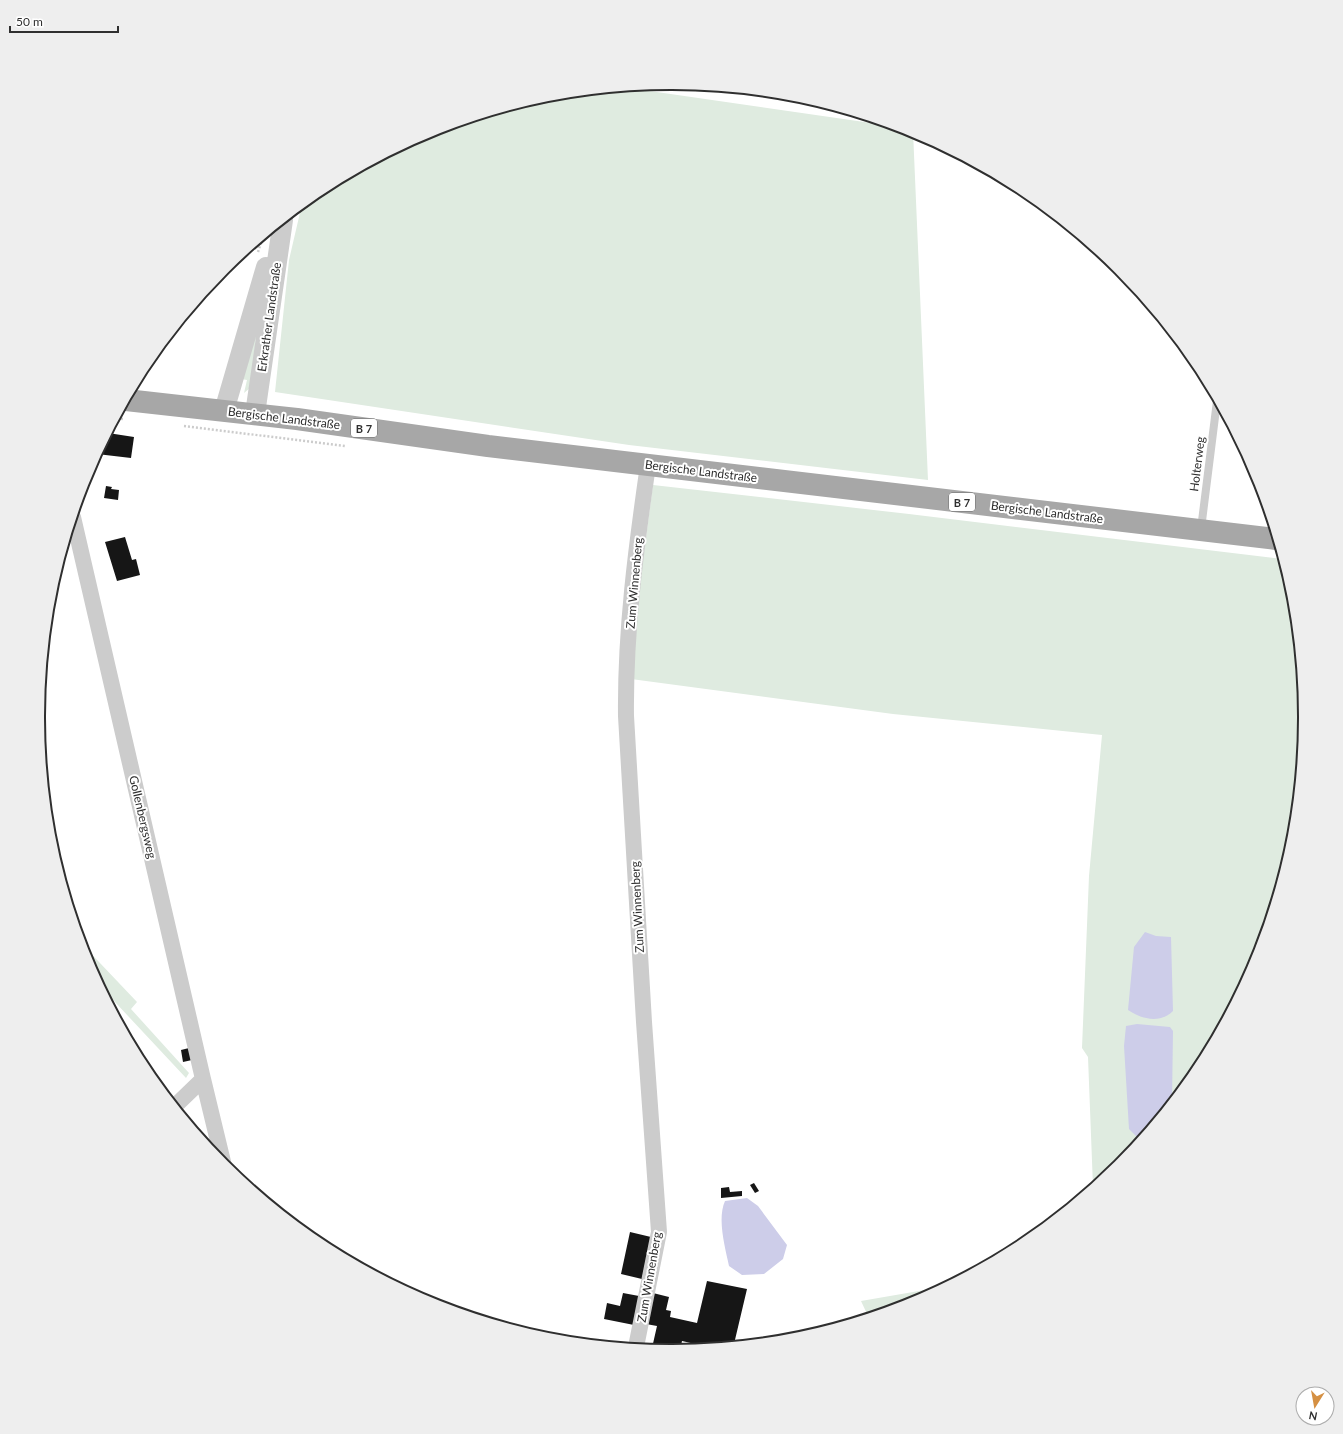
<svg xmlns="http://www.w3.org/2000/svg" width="1343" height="1434" font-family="Lato,sans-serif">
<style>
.green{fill:#dfebe0}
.water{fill:#cdcde9}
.building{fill:#161616}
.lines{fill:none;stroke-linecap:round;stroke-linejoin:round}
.path{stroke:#ccc;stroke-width:2.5;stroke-dasharray:2 2;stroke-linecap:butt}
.service{stroke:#ccc;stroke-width:8}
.minor{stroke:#ccc;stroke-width:16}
.tertiary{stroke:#ccc;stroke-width:20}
.primary{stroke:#a7a7a7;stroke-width:22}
.labels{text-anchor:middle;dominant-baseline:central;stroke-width:4;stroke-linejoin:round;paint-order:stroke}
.shield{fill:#fff;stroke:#6d6d6d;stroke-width:1}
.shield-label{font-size:11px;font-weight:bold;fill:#2f2f2f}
.street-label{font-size:12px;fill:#2f2f2f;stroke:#fff}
.rim{fill:none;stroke:#2f2f2f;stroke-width:2}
</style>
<rect width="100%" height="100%" fill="#fff"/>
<path class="green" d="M 629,88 L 899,127 L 913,131 L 928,480 L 629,445 L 275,392 L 289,260 L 302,204 L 320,190 L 429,132 L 548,96 Z
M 260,306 L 250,388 L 244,393 L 247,380 L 241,379 Z
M 653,485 L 909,514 L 1282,559 L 1293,594 L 1305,717 L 1293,841 L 1275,900 L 1273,901 L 1274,903 L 1257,960 L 1198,1069 L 1119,1165 L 1093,1187 L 1088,1057 L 1082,1048 L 1089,876 L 1102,735 L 893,714 L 631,679 L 642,567 Z
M 81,943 L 137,1002 L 131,1009 L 189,1073 L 186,1078 L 100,986 L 86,959 Z
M 942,1287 L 914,1302 L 868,1316 L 861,1301 Z"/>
<path class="water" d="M 1145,932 L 1156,936 L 1171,937 L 1173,1011 C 1160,1024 1141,1019 1128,1010 L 1134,947 Z
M 1137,1024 L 1170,1027 L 1173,1031 L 1172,1101 L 1143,1137 L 1136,1136 L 1129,1129 L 1124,1046 L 1126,1026 Z
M 747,1198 L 758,1206 L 787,1245 L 783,1259 L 764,1274 L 742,1275 L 729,1266 C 725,1247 717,1219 725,1201 Z"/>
<path class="building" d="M 108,433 L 134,437 L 131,458 L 97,454 Z
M 106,486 L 112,487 L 111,489 L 119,490 L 118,500 L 104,498 Z
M 125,537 L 132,560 L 136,559 L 140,575 L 117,581 L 105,542 Z
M 189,1048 L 192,1060 L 183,1062 L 181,1050 Z
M 754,1183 L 759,1191 L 755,1193 L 750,1185 Z
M 729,1187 L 730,1192 L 742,1191 L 742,1196 L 721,1198 L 721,1188 Z
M 630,1232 L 651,1237 L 642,1279 L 621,1274 Z
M 707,1281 L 747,1289 L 734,1344 L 708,1347 L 682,1341 L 680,1350 L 671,1350 L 652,1348 L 657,1326 L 646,1324 L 653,1293 L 669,1297 L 666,1310 L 671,1311 L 670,1317 L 697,1323 Z
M 623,1293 L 639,1296 L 634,1325 L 604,1319 L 607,1303 L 620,1306 Z"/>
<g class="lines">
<path class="path" d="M 258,252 L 262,240
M 117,418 L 123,419
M 184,426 L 345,446"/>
<path class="service" d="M 1201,529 L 1217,401"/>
<path class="minor" d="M 73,517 L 203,1079 L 175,1106
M 203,1079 L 224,1166
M 636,1347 L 659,1232 L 644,1022 L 626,716 C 625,632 636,548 648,465"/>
<path class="tertiary" d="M 224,411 L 266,267
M 255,414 L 283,220"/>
<path class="primary" d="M 126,400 L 297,419 L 488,446 L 1276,539"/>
</g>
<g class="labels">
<g class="shield">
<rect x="351" y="419" width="26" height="18" rx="3"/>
<rect x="949" y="493" width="26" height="18" rx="3"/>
</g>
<g class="shield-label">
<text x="364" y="428">B 7</text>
<text x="962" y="502">B 7</text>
</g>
<g class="street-label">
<text transform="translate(269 317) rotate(-82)">Erkrather Landstraße</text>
<text transform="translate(284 418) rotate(7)">Bergische Landstraße</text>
<text transform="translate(1197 464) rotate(-83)">Holterweg</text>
<text transform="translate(701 471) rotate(7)">Bergische Landstraße</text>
<text transform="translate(1047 512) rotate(7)">Bergische Landstraße</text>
<text transform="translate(634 583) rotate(-85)">Zum Winnenberg</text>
<text transform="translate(143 817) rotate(77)">Gollenbergsweg</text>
<text transform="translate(637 907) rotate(-93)">Zum Winnenberg</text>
<text transform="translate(649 1277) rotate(-80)">Zum Winnenberg</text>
</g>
</g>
<path d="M0 0H1343V1434H0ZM671 90H672A626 626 0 0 1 1298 716V718A626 626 0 0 1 672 1344H671A626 626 0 0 1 45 718V716A626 626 0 0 1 671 90Z" fill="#eee" fill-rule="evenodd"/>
<path class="rim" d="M671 90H672A626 626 0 0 1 1298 716V718A626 626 0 0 1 672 1344H671A626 626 0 0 1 45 718V716A626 626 0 0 1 671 90Z"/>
<g transform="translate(1315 1406) rotate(191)"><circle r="19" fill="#ffffff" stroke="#acacac"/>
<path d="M0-3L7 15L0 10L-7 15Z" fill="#d59043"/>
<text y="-6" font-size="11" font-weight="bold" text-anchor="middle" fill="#2f2f2f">N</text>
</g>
<path d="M10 26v6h108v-6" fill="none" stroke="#2f2f2f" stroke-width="2"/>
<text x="16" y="26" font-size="12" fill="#2f2f2f" stroke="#ffffff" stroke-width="3" paint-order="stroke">50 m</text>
</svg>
